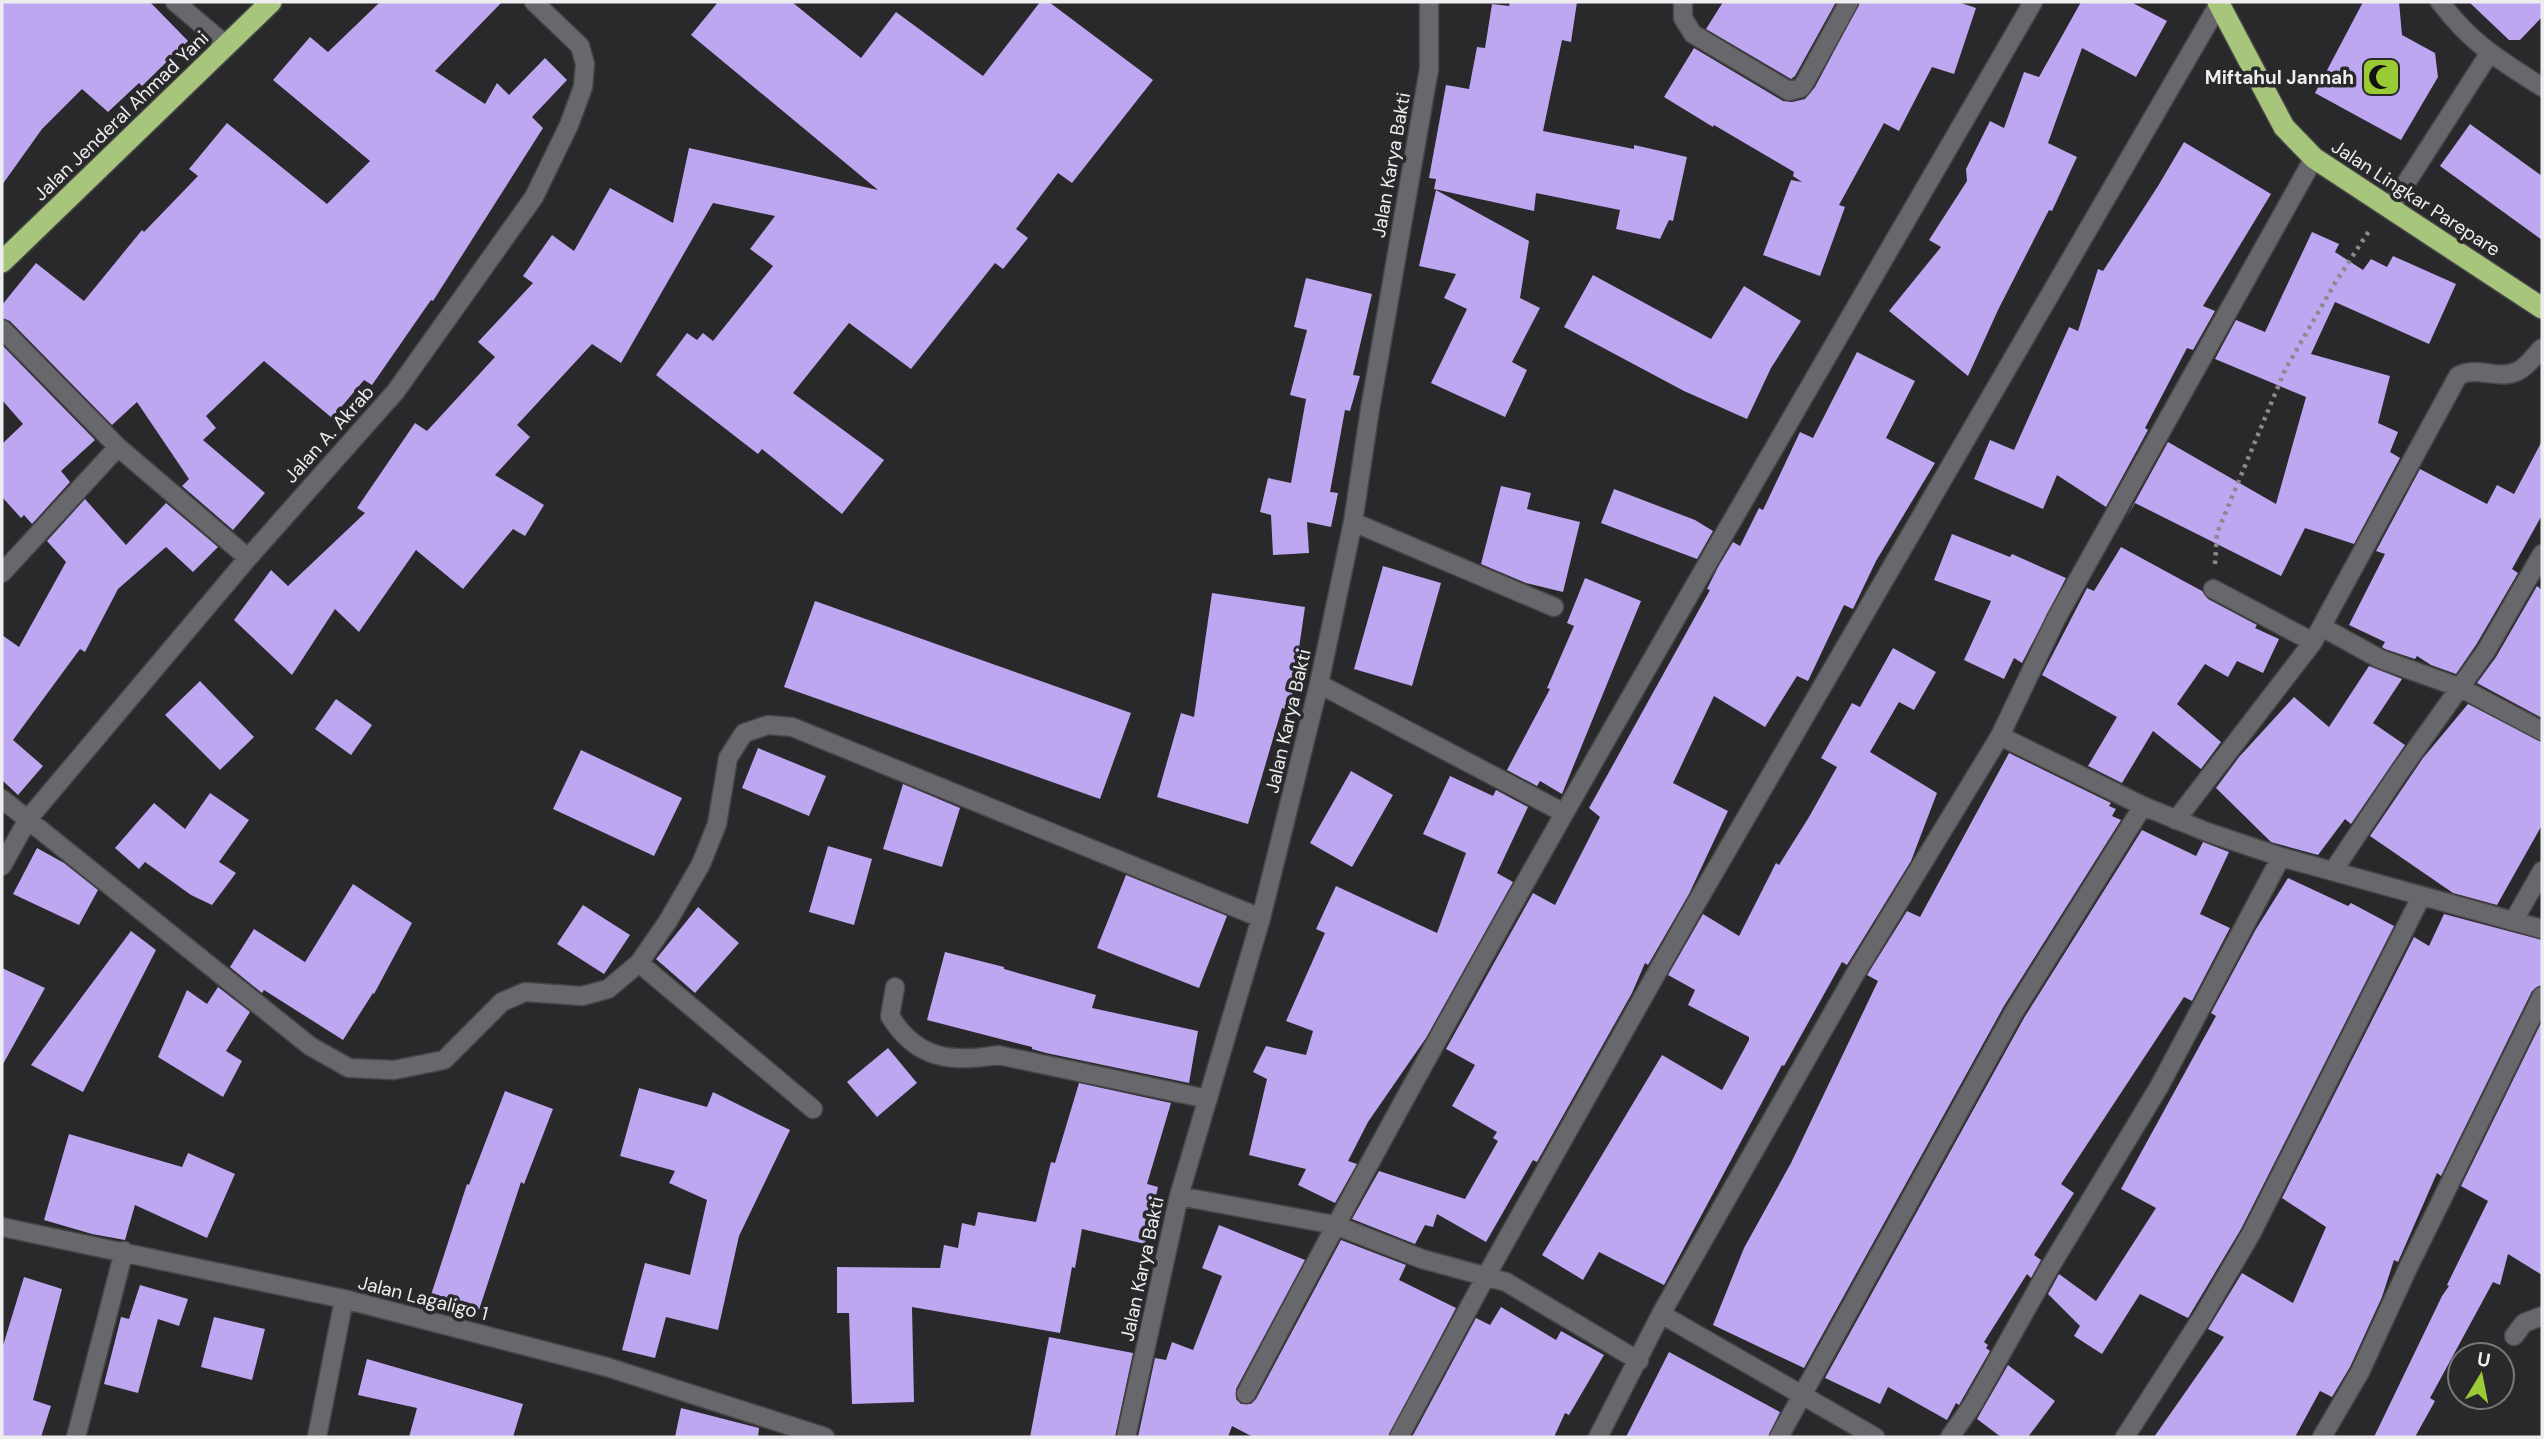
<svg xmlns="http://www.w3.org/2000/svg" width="2544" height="1439" font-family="'DM Sans',sans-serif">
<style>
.building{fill:#bda7f0}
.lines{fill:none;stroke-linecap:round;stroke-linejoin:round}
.minor-casing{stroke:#464648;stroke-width:21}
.highway-casing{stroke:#464648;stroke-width:24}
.path{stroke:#8a898c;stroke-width:4.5;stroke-dasharray:3.5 5;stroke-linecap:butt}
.minor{stroke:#68676b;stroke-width:18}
.highway{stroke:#a8c67b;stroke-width:21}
.labels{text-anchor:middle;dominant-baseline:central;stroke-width:7;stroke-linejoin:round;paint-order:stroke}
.poi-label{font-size:19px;font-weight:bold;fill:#eeedef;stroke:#29282b;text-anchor:end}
.street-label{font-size:19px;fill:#eeedef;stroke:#29282b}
</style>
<rect width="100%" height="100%" fill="#29282b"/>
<path class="building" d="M 2,2 L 150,2 L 188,41 L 142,86 L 139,83 L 108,112 L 82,89 L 42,129 L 2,185 Z
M 380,2 L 502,2 L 435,71 L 485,104 L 497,83 L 509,95 L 545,58 L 567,80 L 532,117 L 543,128 L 433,301 L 431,300 L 372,385 L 364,380 L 332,418 L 264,361 L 206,416 L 216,428 L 203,440 L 265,493 L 233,530 L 182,486 L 189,479 L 137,402 L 112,425 L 10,321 L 2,318 L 2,305 L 36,263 L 84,301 L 142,230 L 144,232 L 198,176 L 189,169 L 227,123 L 327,204 L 370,161 L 273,80 L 310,37 L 328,52 Z
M 718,2 L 792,2 L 861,58 L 896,12 L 983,76 L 1040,2 L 1049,2 L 1153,80 L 1072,183 L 1058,173 L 1016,229 L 1028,238 L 1003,269 L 995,263 L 911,369 L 849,323 L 793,393 L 884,460 L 842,514 L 762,449 L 758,454 L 656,375 L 687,333 L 697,340 L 703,333 L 713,341 L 773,266 L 750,249 L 775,216 L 713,203 L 621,363 L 592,344 L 517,425 L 530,437 L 495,475 L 544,505 L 525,536 L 513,529 L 463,589 L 416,550 L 359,632 L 335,609 L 292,675 L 234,620 L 271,570 L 288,586 L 365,513 L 357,508 L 415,423 L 427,431 L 495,357 L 478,342 L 533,283 L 523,276 L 552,235 L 574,251 L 610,188 L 673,223 L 689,148 L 878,190 L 691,35 Z
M 1510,2 L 1577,2 L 1571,42 L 1562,40 L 1543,131 L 1634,149 L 1634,145 L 1687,157 L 1673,221 L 1669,220 L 1660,239 L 1616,229 L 1620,210 L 1536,193 L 1534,211 L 1434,189 L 1436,179 L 1429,178 L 1446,85 L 1469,89 L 1477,47 L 1485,48 L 1492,4 L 1509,6 Z
M 1723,2 L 1836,2 L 1795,76 L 1791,79 L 1706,29 Z
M 1860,2 L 1958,2 L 1976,8 L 1954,74 L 1932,67 L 1899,131 L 1884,123 L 1839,205 L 1845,207 L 1820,276 L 1763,255 L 1791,180 L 1802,182 L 1793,176 L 1794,172 L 1714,125 L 1713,127 L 1664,97 L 1694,48 L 1783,101 L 1792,102 L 1805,99 L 1815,87 Z
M 2081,2 L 2131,2 L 2167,21 L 2136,77 L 2082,48 L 2048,143 L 2077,157 L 2052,211 L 2049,210 L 1998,310 L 1968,376 L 1889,311 L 1941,247 L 1929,240 L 1967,181 L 1966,169 L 1990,121 L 2004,128 L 2024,72 L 2039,77 Z
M 2363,2 L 2399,2 L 2402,35 L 2435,53 L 2438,77 L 2401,140 L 2315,93 Z
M 2469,2 L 2542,2 L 2542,17 L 2520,40 L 2509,40 Z
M 2470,124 L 2542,176 L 2542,240 L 2440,166 Z
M 2184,142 L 2271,194 L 2203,306 L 2215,311 L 2193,350 L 2187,348 L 2145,428 L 2148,430 L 2106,507 L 2057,475 L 2043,509 L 1974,479 L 1990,440 L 2014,450 L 2069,327 L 2078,331 L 2098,269 L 2103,271 L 2158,186 Z
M 1436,190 L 1529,241 L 1520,298 L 1540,308 L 1512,362 L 1527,370 L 1505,417 L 1431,383 L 1467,309 L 1444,298 L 1456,274 L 1419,266 Z
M 2312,232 L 2339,244 L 2335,252 L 2363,270 L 2371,259 L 2387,267 L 2393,256 L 2456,284 L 2429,344 L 2335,302 L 2311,354 L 2390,376 L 2378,423 L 2398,432 L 2390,452 L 2400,458 L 2354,544 L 2305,528 L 2281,576 L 2135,503 L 2125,520 L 2168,442 L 2276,504 L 2306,397 L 2215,359 L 2236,320 L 2265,332 Z
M 1593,275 L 1711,339 L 1744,286 L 1801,321 L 1771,368 L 1747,419 L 1684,391 L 1564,327 Z
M 1306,278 L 1372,294 L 1353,375 L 1360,376 L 1350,411 L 1345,410 L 1330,492 L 1338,493 L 1331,527 L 1307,522 L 1309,553 L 1273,555 L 1271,515 L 1260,512 L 1268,478 L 1291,483 L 1306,399 L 1290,395 L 1307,330 L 1294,327 Z
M 2,345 L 95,440 L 61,471 L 70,482 L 32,524 L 24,515 L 21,518 L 2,497 L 2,444 L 23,424 L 2,400 Z
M 1857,352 L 1915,381 L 1886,438 L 1935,463 L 1876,561 L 1853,609 L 1844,605 L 1808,681 L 1797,676 L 1765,727 L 1714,696 L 1673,783 L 1728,811 L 1689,894 L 1648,965 L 1645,963 L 1632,993 L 1537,1162 L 1533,1160 L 1486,1242 L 1437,1214 L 1433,1227 L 1425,1225 L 1415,1244 L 1352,1219 L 1379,1171 L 1465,1199 L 1498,1141 L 1493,1138 L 1497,1132 L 1452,1106 L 1475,1065 L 1446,1049 L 1533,893 L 1555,905 L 1600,817 L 1589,808 L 1710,590 L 1707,589 L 1718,567 L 1733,542 L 1740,546 L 1759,508 L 1763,510 L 1800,432 L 1813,438 Z
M 2542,441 L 2542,515 L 2512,569 L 2518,573 L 2476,645 L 2456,674 L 2431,665 L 2417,656 L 2415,659 L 2385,649 L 2382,647 L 2385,642 L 2349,625 L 2385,554 L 2376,551 L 2420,469 L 2487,504 L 2497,485 L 2514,494 Z
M 1501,486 L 1531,493 L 1527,509 L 1580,522 L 1563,592 L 1526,583 L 1481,564 Z
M 1614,489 L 1695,520 L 1713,531 L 1697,559 L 1601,523 Z
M 85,499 L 126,545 L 166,503 L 218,547 L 193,572 L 166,547 L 118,589 L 85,652 L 80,649 L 13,740 L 43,766 L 18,795 L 2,780 L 2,635 L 19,647 L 66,562 L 47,541 Z
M 1952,534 L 2010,557 L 2012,554 L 2066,578 L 2022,663 L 2014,658 L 2004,679 L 1964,660 L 1991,601 L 1934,580 Z
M 2121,547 L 2202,591 L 2208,599 L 2257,625 L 2255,628 L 2279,639 L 2263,673 L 2237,661 L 2228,677 L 2205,664 L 2177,704 L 2221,742 L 2201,769 L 2153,731 L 2122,783 L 2088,766 L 2117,717 L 2042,675 L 2087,588 L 2094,591 Z
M 1383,566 L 1441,583 L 1412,686 L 1354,669 Z
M 1585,578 L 1641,601 L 1562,794 L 1540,781 L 1537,786 L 1507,770 L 1550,689 L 1547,688 L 1574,626 L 1567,623 Z
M 2537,586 L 2542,590 L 2542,718 L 2477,683 L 2496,657 Z
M 1212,593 L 1305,607 L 1290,710 L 1282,708 L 1248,824 L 1157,797 L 1181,713 L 1194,717 Z
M 815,601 L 1131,713 L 1100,799 L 784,687 Z
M 1893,648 L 1936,672 L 1914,710 L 1899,702 L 1870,752 L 1937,793 L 1911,861 L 1847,965 L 1842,962 L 1784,1066 L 1782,1065 L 1664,1285 L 1599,1252 L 1583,1280 L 1542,1255 L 1662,1055 L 1722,1090 L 1749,1040 L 1749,1037 L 1688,1005 L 1695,990 L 1668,975 L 1703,914 L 1739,936 L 1776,863 L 1779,865 L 1809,817 L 1837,767 L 1821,758 L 1852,703 L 1860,707 Z
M 2369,666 L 2402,679 L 2373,723 L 2405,745 L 2351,824 L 2345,819 L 2318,855 L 2271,842 L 2216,788 L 2239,757 L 2294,697 L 2329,727 Z
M 200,681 L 254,737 L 220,770 L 165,715 Z
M 336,699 L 372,725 L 351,755 L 315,729 Z
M 2468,704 L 2542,742 L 2542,825 L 2497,905 L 2453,893 L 2370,836 L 2423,758 Z
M 758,748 L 826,776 L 809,816 L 742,788 Z
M 581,750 L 682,798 L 654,856 L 553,809 Z
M 2009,753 L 2111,803 L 2109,806 L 2116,809 L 2112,816 L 2121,820 L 2004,1006 L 1804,1368 L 1713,1325 L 1744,1248 L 1791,1163 L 1878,981 L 1867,975 L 1907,911 L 1920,917 Z
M 1351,771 L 1393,795 L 1352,867 L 1310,843 Z
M 1450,776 L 1493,796 L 1496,790 L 1528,807 L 1497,873 L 1513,882 L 1426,1038 L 1368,1122 L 1348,1161 L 1357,1164 L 1335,1203 L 1298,1185 L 1306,1169 L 1249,1155 L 1267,1079 L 1253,1072 L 1266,1046 L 1306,1055 L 1313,1031 L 1286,1021 L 1325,933 L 1316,929 L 1336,886 L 1437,933 L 1466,853 L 1423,834 Z
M 903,784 L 960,808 L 942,867 L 883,849 Z
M 210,793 L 249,820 L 219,862 L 236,873 L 212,905 L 191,895 L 145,862 L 139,869 L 115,848 L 154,803 L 185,829 Z
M 2142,830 L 2196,856 L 2203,842 L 2229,852 L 2200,914 L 2230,928 L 2192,1001 L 2184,997 L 2061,1184 L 2074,1193 L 2034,1255 L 2041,1260 L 2031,1278 L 2027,1274 L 1984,1342 L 1988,1345 L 1986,1348 L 1990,1351 L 1963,1398 L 1959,1405 L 1956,1403 L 1947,1420 L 1888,1387 L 1880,1404 L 1825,1378 L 2024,1018 Z
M 828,846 L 872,859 L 854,925 L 809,912 Z
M 37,848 L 64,863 L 98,890 L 79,925 L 13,894 Z
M 1126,875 L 1227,916 L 1199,988 L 1097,948 Z
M 2288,878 L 2348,906 L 2351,903 L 2394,926 L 2241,1229 L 2188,1318 L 2140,1294 L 2102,1354 L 2074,1336 L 2080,1326 L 2048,1294 L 2059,1274 L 2096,1301 L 2156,1208 L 2121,1189 L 2216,1016 L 2211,1013 L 2256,929 Z
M 353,884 L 412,923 L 374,994 L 373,993 L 343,1040 L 264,990 L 262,993 L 230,967 L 254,929 L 305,962 Z
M 583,905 L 630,935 L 604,974 L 557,944 Z
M 698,907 L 739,943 L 695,993 L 656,959 Z
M 2444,914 L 2542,940 L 2542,985 L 2532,991 L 2441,1176 L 2437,1173 L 2398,1262 L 2394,1260 L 2382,1297 L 2350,1367 L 2332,1397 L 2320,1391 L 2295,1437 L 2154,1437 L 2224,1337 L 2208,1329 L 2242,1273 L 2293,1303 L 2326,1227 L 2282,1198 L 2414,937 L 2429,946 Z
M 131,931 L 156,950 L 83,1092 L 31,1065 Z
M 945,952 L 1004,967 L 1004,969 L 1096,995 L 1092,1008 L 1198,1031 L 1189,1083 L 1046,1053 L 1032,1049 L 1032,1047 L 927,1020 Z
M 2,968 L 45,988 L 2,1066 Z
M 218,987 L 250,1012 L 226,1051 L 242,1061 L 223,1097 L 158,1057 L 187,990 L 207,1004 Z
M 2542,1021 L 2542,1275 L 2508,1254 L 2500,1285 L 2493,1282 L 2430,1398 L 2435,1401 L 2415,1437 L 2374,1437 L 2442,1296 L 2449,1286 L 2447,1285 L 2488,1201 L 2461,1186 Z
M 888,1048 L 917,1083 L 877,1117 L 847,1082 Z
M 1079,1083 L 1171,1103 L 1147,1184 L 1158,1187 L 1145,1244 L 1082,1229 L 1075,1268 L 1072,1267 L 1060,1333 L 912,1307 L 914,1402 L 852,1404 L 849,1313 L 837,1313 L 837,1267 L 940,1268 L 944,1245 L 958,1248 L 962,1223 L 975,1226 L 978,1212 L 1036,1222 L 1051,1162 L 1055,1163 Z
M 639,1088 L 707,1107 L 713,1092 L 790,1130 L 739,1236 L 718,1330 L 666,1317 L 655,1358 L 622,1350 L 645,1263 L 690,1275 L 707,1200 L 669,1183 L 675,1171 L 620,1156 Z
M 505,1091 L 553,1109 L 524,1184 L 521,1182 L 479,1310 L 431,1295 L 467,1184 L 469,1185 Z
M 69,1134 L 182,1167 L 188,1153 L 235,1174 L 207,1238 L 135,1205 L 125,1240 L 92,1234 L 44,1220 Z
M 1219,1225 L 1305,1260 L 1236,1389 L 1236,1399 L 1241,1404 L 1251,1404 L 1256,1399 L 1341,1240 L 1406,1265 L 1399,1280 L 1456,1308 L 1388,1437 L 1253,1437 L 1232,1426 L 1228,1437 L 1138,1437 L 1155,1358 L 1166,1360 L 1172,1342 L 1193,1350 L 1222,1276 L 1202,1268 Z
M 24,1277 L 62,1289 L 33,1400 L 51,1406 L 41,1437 L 2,1437 L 2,1349 Z
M 140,1285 L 188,1299 L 179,1326 L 158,1319 L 138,1393 L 104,1384 L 121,1317 L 129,1319 Z
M 1501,1307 L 1556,1340 L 1561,1331 L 1604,1355 L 1569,1415 L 1565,1413 L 1554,1437 L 1412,1437 L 1476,1318 L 1490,1325 Z
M 214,1317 L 265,1329 L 252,1380 L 201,1367 Z
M 1049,1337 L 1133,1353 L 1115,1437 L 1030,1437 Z
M 1669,1352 L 1780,1412 L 1768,1437 L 1626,1437 Z
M 367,1359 L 523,1404 L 513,1437 L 409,1437 L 417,1408 L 358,1395 Z
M 2008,1365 L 2055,1401 L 2028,1437 L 2001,1437 L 1977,1419 Z
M 681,1408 L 759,1428 L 758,1437 L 675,1437 Z"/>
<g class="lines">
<defs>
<path id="minor" d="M 175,2 L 227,46
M 1683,2 L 1683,18 L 1693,34 L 1789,91 L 1801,88 L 1805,82 L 1849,2
M 2440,2 C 2472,44 2498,59 2542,87
M 2390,208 L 2489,54
M 2,329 L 118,447 L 248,558
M 1353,522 L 1554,607
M 2,573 L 118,447
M 2213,589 L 2313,642
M 2322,627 L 2380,659 L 2461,688 L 2542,731
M 1319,684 L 1564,813
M 2000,736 L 2143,806 L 2207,832 L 2281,857 L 2542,929
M 2,799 L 310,1046 L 349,1068 L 394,1070 L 444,1060 L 502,1002 L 525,992 L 582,996 L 608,989 L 639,963 L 668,921 L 701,864 L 717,824 L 728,758 L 744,733 L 768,725 L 792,727 L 1261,918
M 2176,820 L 2313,642 L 2458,376 C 2477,365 2498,381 2518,371 C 2527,367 2535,355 2542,348
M 2,866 L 28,819 L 248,558 L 396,391 L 534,197 L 569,125 L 583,87 L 585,64 L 580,46 L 534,2
M 2333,871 L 2398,774 L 2486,651 L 2542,554
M 2514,920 L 2542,871
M 639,963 L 813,1109
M 895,987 L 890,1016 C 916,1059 951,1063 998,1055 L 1208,1099
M 1179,1196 L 1335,1225 L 1422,1259 L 1506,1282 L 1639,1361
M 2,1227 L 344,1299 L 607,1367 L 825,1437
M 1661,1314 L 1875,1437
M 2514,1336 L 2524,1323 L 2542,1316
M 1246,1394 C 1494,922 1766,463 2033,2
M 76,1437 L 124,1251
M 317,1437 L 344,1299
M 1126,1437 L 1179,1196 L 1261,918 L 1319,684 L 1353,522 L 1370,409 L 1429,69 L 1429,2
M 1399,1437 L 1486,1276 L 1690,914 L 2219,4
M 1598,1437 L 1661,1314 L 1855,974 L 2000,736 L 2056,619 L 2314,158
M 1779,1437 L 2014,1012 L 2143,806
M 1950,1437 L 1973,1404 L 2047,1272 L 2159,1087 L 2281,857
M 2125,1437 L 2203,1316 L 2251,1234 L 2421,897
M 2322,1437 L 2360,1372 L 2408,1268 L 2542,996"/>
<path id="highway" d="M 2218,2 L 2284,127 L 2314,158 L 2542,308
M 2,262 L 271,2"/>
</defs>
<use href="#minor" class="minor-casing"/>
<use href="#highway" class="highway-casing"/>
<path class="path" d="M 2215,564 L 2217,533 L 2285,370 L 2335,283 L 2371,228"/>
<use href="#minor" class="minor"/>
<use href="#highway" class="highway"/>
</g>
<defs>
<symbol id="mosque-square" viewBox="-11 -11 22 22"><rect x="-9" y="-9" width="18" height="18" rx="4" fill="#9acb34" stroke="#29282b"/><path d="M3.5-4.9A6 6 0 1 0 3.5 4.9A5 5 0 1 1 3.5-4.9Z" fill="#111"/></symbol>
</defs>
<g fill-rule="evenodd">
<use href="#mosque-square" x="2359" y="55" width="44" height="44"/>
</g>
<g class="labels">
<g class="poi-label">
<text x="2354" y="77">Miftahul Jannah</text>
</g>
<g class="street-label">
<text transform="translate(121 116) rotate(-44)">Jalan Jenderal Ahmad Yani</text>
<text transform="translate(1391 165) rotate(-80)">Jalan Karya Bakti</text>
<text transform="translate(2416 198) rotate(33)">Jalan Lingkar Parepare</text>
<text transform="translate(329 434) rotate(-48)">Jalan A. Akrab</text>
<text transform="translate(1288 721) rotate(-77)">Jalan Karya Bakti</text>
<text transform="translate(1142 1269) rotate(-78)">Jalan Karya Bakti</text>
<text transform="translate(423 1298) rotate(14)">Jalan Lagaligo 1</text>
</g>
</g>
<rect width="2544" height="1439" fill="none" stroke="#eeedef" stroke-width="7"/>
<g transform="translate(2481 1376) rotate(10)"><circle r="33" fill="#29282b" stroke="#787779" stroke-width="2"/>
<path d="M0-5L12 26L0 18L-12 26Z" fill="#9acb34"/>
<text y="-10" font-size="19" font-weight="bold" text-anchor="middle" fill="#eeedef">U</text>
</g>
</svg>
